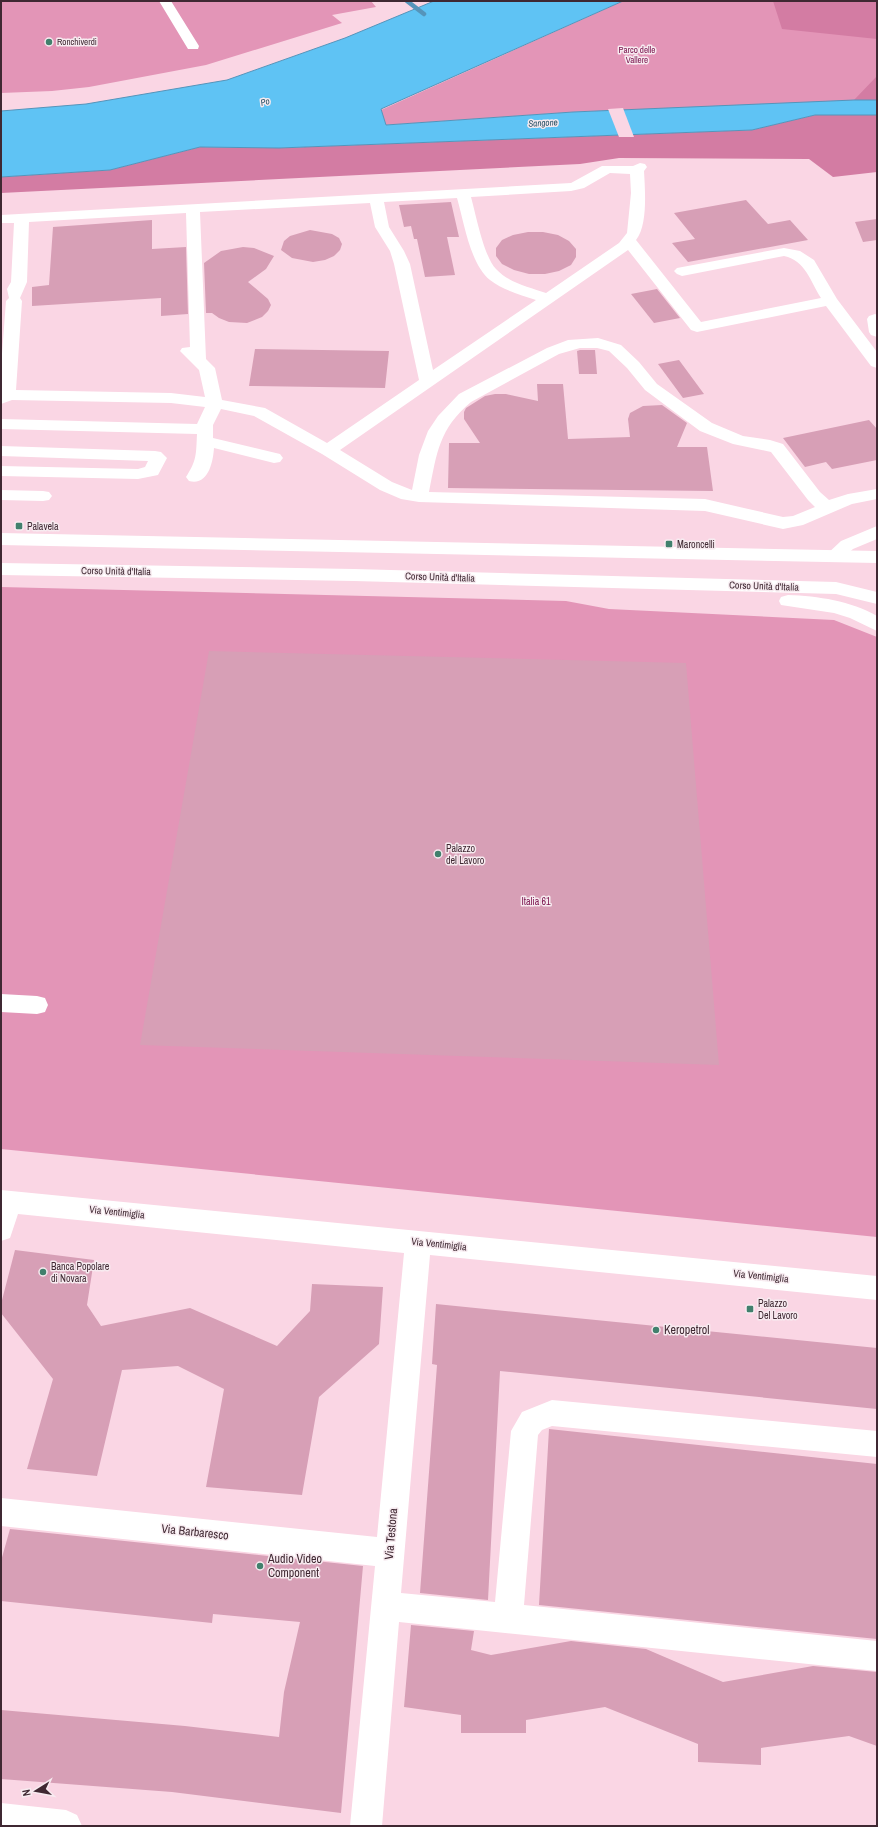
<svg xmlns="http://www.w3.org/2000/svg" width="878" height="1827" font-family="'Archivo Narrow',sans-serif">
<style>
.green{fill:#e395b7}
.forest{fill:#d37ca3}
.water{fill:#5fc3f4;stroke:#5594ba}
.pier{fill:#fad6e4}
.lines{fill:none;stroke-linecap:round;stroke-linejoin:round}
.stream{stroke:#5594ba;stroke-width:4.5}
.building{fill:#d79fb6}
.minor{fill:#fff;fill-rule:evenodd}
.major{fill:#fff;fill-rule:evenodd}
.poi-dot{fill:#41806d;stroke:#f7ebf0;stroke-width:1.5}
.labels{text-anchor:middle;dominant-baseline:central;stroke-width:3;stroke-linejoin:round;paint-order:stroke}
.far-poi-label{font-size:9px;fill:#3f2832;stroke:#f7ebf0;text-anchor:start}
.far-park-label{font-size:9px;fill:#7a134d;stroke:#f7ebf0}
.far-water-label{font-size:9px;font-style:italic;fill:#254f64;stroke:#f7ebf0}
.poi-label{font-size:10px;fill:#3f2832;stroke:#f7ebf0;text-anchor:start}
.street-label{font-size:10px;fill:#3f2832;stroke:#f7ebf0}
.park-label{font-size:10px;fill:#7a134d;stroke:#f7ebf0}
.near-poi-label{font-size:12px;fill:#3f2832;stroke:#f7ebf0;text-anchor:start}
.near-street-label{font-size:12px;fill:#3f2832;stroke:#f7ebf0}
</style>
<rect width="100%" height="100%" fill="#fad6e4"/>
<path class="green" d="M 1,1 L 371,1 L 376,7 L 332,15 L 342,23 L 206,65 L 89,87 L 52,91 L 1,93 Z
M 623,1 L 877,1 L 877,100 L 573,112 L 386,125 L 381,110 Z
M 1,587 L 566,601 L 609,609 L 834,620 L 877,637 L 877,1237 L 1,1149 Z"/>
<path class="forest" d="M 773,1 L 877,1 L 877,39 L 782,29 Z
M 877,76 L 877,100 L 854,100 Z
M 815,115 L 877,115 L 877,172 L 833,177 L 809,159 L 619,158 L 580,164 L 1,193 L 1,177 L 110,170 L 200,147 L 279,148 L 752,130 Z"/>
<path class="water" d="M 434,1 L 623,1 L 381,109 L 386,125 L 573,112 L 854,100 L 877,100 L 877,115 L 815,115 L 752,130 L 279,148 L 200,147 L 110,170 L 1,177 L 1,111 L 86,104 L 227,80 L 345,38 Z"/>
<path class="pier" d="M 623,108 L 634,137 L 619,137 L 608,109 Z"/>
<g class="lines">
<path class="stream" d="M 407,1 L 424,14"/>
</g>
<path class="building" d="M 746,200 L 768,224 L 790,220 L 808,240 L 688,262 L 672,243 L 695,239 L 674,213 Z
M 451,202 L 459,237 L 447,237 L 455,275 L 425,277 L 417,239 L 414,239 L 411,226 L 404,227 L 399,205 Z
M 877,219 L 877,240 L 863,242 L 855,222 Z
M 152,220 L 152,249 L 186,247 L 188,314 L 161,316 L 161,298 L 32,306 L 32,287 L 49,285 L 53,227 Z
M 310,230 L 332,234 L 339,238 L 342,244 L 340,250 L 334,256 L 325,260 L 313,262 L 292,258 L 281,250 L 284,241 L 290,236 Z
M 528,232 L 543,232 L 558,235 L 569,241 L 576,249 L 576,257 L 571,265 L 559,271 L 545,274 L 529,274 L 514,270 L 502,264 L 496,256 L 496,248 L 502,240 L 513,235 Z
M 243,247 L 254,248 L 274,256 L 266,269 L 248,282 L 268,299 L 271,305 L 268,311 L 262,317 L 247,323 L 229,322 L 219,318 L 212,313 L 206,313 L 204,263 L 221,251 Z
M 657,289 L 680,318 L 654,323 L 631,294 Z
M 255,349 L 389,351 L 385,388 L 249,386 Z
M 580,350 L 595,350 L 597,374 L 579,374 L 577,351 Z
M 679,360 L 704,394 L 683,398 L 658,364 Z
M 537,384 L 563,384 L 568,439 L 630,437 L 628,419 L 630,413 L 643,406 L 662,405 L 687,423 L 677,447 L 707,447 L 713,491 L 448,488 L 449,443 L 480,443 L 464,419 L 464,412 L 466,408 L 485,396 L 495,394 L 506,394 L 538,401 Z
M 869,420 L 877,429 L 877,460 L 832,469 L 826,462 L 805,467 L 783,438 Z
M 209,651 L 686,663 L 719,1065 L 140,1045 Z
M 15,1250 L 94,1260 L 87,1305 L 101,1326 L 190,1308 L 277,1346 L 310,1311 L 312,1284 L 383,1287 L 379,1344 L 319,1397 L 302,1495 L 206,1487 L 224,1389 L 178,1366 L 122,1370 L 97,1476 L 27,1469 L 53,1379 L 1,1313 L 1,1304 Z
M 436,1304 L 877,1348 L 877,1409 L 500,1371 L 488,1600 L 420,1593 L 437,1365 L 432,1364 Z
M 549,1429 L 877,1464 L 877,1639 L 539,1605 Z
M 10,1529 L 363,1566 L 341,1813 L 172,1792 L 1,1779 L 1,1710 L 185,1726 L 279,1737 L 284,1692 L 300,1622 L 213,1614 L 212,1623 L 1,1601 L 1,1561 Z
M 411,1625 L 474,1631 L 471,1650 L 491,1655 L 571,1641 L 646,1649 L 723,1682 L 813,1666 L 877,1672 L 877,1746 L 849,1736 L 761,1748 L 761,1765 L 698,1762 L 698,1744 L 605,1707 L 526,1720 L 526,1733 L 461,1733 L 461,1715 L 404,1707 Z"/>
<g class="lines">
<path class="minor" d="M 159,1 L 171,1 L 199,46 L 198,49 L 188,49 Z
M 640,163 L 645,164 L 647,167 L 644,171 C 645,190 648,225 636,240 L 701,322 L 821,298 C 810,281 806,261 784,256 L 682,276 L 677,274 L 674,271 L 677,268 L 784,248 L 800,251 L 814,260 L 837,299 L 877,352 L 877,368 L 871,366 L 826,306 L 697,332 L 691,330 L 628,250 L 340,450 L 392,482 L 412,490 L 419,455 L 428,431 L 438,416 L 459,394 L 547,348 L 568,340 L 598,338 L 621,345 L 639,362 L 657,384 L 712,423 L 743,436 L 770,440 L 783,444 L 820,492 L 829,500 L 848,494 L 877,489 L 877,499 L 852,504 L 803,525 L 783,529 L 705,511 L 419,502 L 401,499 L 380,490 L 322,454 L 254,416 L 221,409 L 213,425 L 213,438 L 280,454 L 283,458 L 280,462 L 274,463 L 214,448 C 213,463 208,486 189,481 L 186,477 C 197,460 196,454 197,434 L 1,429 L 1,419 L 197,424 L 205,407 L 171,403 L 12,400 L 1,404 L 1,367 L 6,301 L 9,298 L 7,289 L 11,282 L 14,223 L 1,223 L 1,215 L 571,183 L 602,166 L 633,166 ZM 610,173 L 630,174 L 631,193 L 627,233 L 619,243 L 546,293 C 529,287 509,283 496,269 C 484,257 476,215 471,197 L 571,191 L 584,188 ZM 457,198 C 464,222 470,264 490,280 C 503,290 520,295 536,300 L 433,370 L 410,264 L 404,251 L 389,227 L 384,202 ZM 370,203 L 375,227 L 390,251 L 394,264 L 419,380 L 327,443 L 265,408 L 222,400 L 215,368 L 206,359 L 200,212 ZM 186,213 L 190,347 L 182,348 L 180,351 L 199,370 L 205,397 L 171,393 L 16,390 L 22,301 L 20,298 L 27,282 L 29,222 ZM 580,348 L 597,348 L 609,351 L 627,368 L 645,390 L 700,431 L 733,444 L 771,452 L 808,500 L 815,507 L 793,516 L 783,517 L 705,499 L 429,492 C 437,452 439,429 471,402 L 559,354 Z
M 875,314 L 877,315 L 877,337 L 871,335 L 869,332 L 867,319 L 869,316 Z
M 1,446 L 155,451 L 161,452 L 167,458 L 158,475 L 138,479 L 1,476 L 1,466 L 138,469 L 145,467 L 148,461 L 1,456 Z
M 1,490 L 43,491 L 49,492 L 52,496 L 49,500 L 43,501 L 1,500 Z
M 877,526 L 877,539 L 853,549 L 840,560 L 834,562 L 828,560 L 825,556 L 841,541 Z
M 1,994 L 37,996 L 45,998 L 48,1005 L 45,1012 L 37,1014 L 1,1012 Z
M 1,1190 L 877,1276 L 877,1300 L 430,1255 L 401,1593 L 495,1602 L 511,1431 L 522,1412 L 552,1400 L 877,1431 L 877,1457 L 552,1426 L 542,1430 L 538,1435 L 524,1605 L 877,1641 L 877,1671 L 399,1622 L 382,1826 L 350,1826 L 375,1566 L 1,1526 L 1,1498 L 377,1537 L 404,1253 L 18,1214 L 10,1238 L 1,1241 Z
M 1,1803 L 66,1810 L 77,1815 L 82,1826 L 1,1826 Z"/>
<path class="major" d="M 1,533 L 877,551 L 877,563 L 1,545 Z
M 1,563 L 354,569 L 836,582 L 877,592 L 877,604 L 836,594 L 354,581 L 1,575 Z
M 788,595 C 818,596 851,601 877,616 L 877,631 L 850,618 L 834,613 L 781,605 L 779,601 L 781,597 Z"/>
</g>
<g class="poi-dot">
<circle cx="49" cy="42" r="4"/>
<rect x="15" y="522" width="8" height="8" rx="2"/>
<rect x="665" y="540" width="8" height="8" rx="2"/>
<circle cx="438" cy="854" r="4"/>
<circle cx="43" cy="1272" r="4"/>
<rect x="746" y="1305" width="8" height="8" rx="2"/>
<circle cx="656" cy="1330" r="4"/>
<circle cx="260" cy="1566" r="4"/>
</g>
<g class="labels">
<g class="far-poi-label">
<text x="57" y="42">Ronchiverdi</text>
</g>
<g class="far-park-label">
<text x="637" y="50">Parco delle<tspan x="637" dy="10">Vallere</tspan></text>
</g>
<g class="far-water-label">
<text transform="translate(265 102) rotate(-15)">Po</text>
<text transform="translate(543 123) rotate(-3)">Sangone</text>
</g>
<g class="poi-label">
<text x="27" y="526">Palavela</text>
<text x="677" y="544">Maroncelli</text>
<text x="446" y="848">Palazzo<tspan x="446" dy="12">del Lavoro</tspan></text>
<text x="51" y="1266">Banca Popolare<tspan x="51" dy="12">di Novara</tspan></text>
<text x="758" y="1303">Palazzo<tspan x="758" dy="12">Del Lavoro</tspan></text>
</g>
<g class="street-label">
<text transform="translate(116 571) rotate(1)">Corso Unità d'Italia</text>
<text transform="translate(440 577) rotate(2)">Corso Unità d'Italia</text>
<text transform="translate(764 586) rotate(2)">Corso Unità d'Italia</text>
<text transform="translate(117 1212) rotate(6)">Via Ventimiglia</text>
<text transform="translate(439 1244) rotate(6)">Via Ventimiglia</text>
<text transform="translate(761 1276) rotate(6)">Via Ventimiglia</text>
</g>
<g class="park-label">
<text x="536" y="901">Italia 61</text>
</g>
<g class="near-poi-label">
<text x="664" y="1330">Keropetrol</text>
<text x="268" y="1559">Audio Video<tspan x="268" dy="14">Component</tspan></text>
</g>
<g class="near-street-label">
<text transform="translate(195 1532) rotate(6)">Via Barbaresco</text>
<text transform="translate(391 1534) rotate(-85)">Via Testona</text>
</g>
</g>
<rect width="878" height="1827" fill="none" stroke="#3f2832" stroke-width="4"/>
<g transform="translate(36 1791) rotate(259)" stroke="#f7ebf0" stroke-width="3" paint-order="stroke">
<path d="M0-3L7 15L0 10L-7 15Z" fill="#3f2832"/>
<text y="-6" font-size="11" font-weight="bold" text-anchor="middle" fill="#3f2832">N</text>
</g>
</svg>
